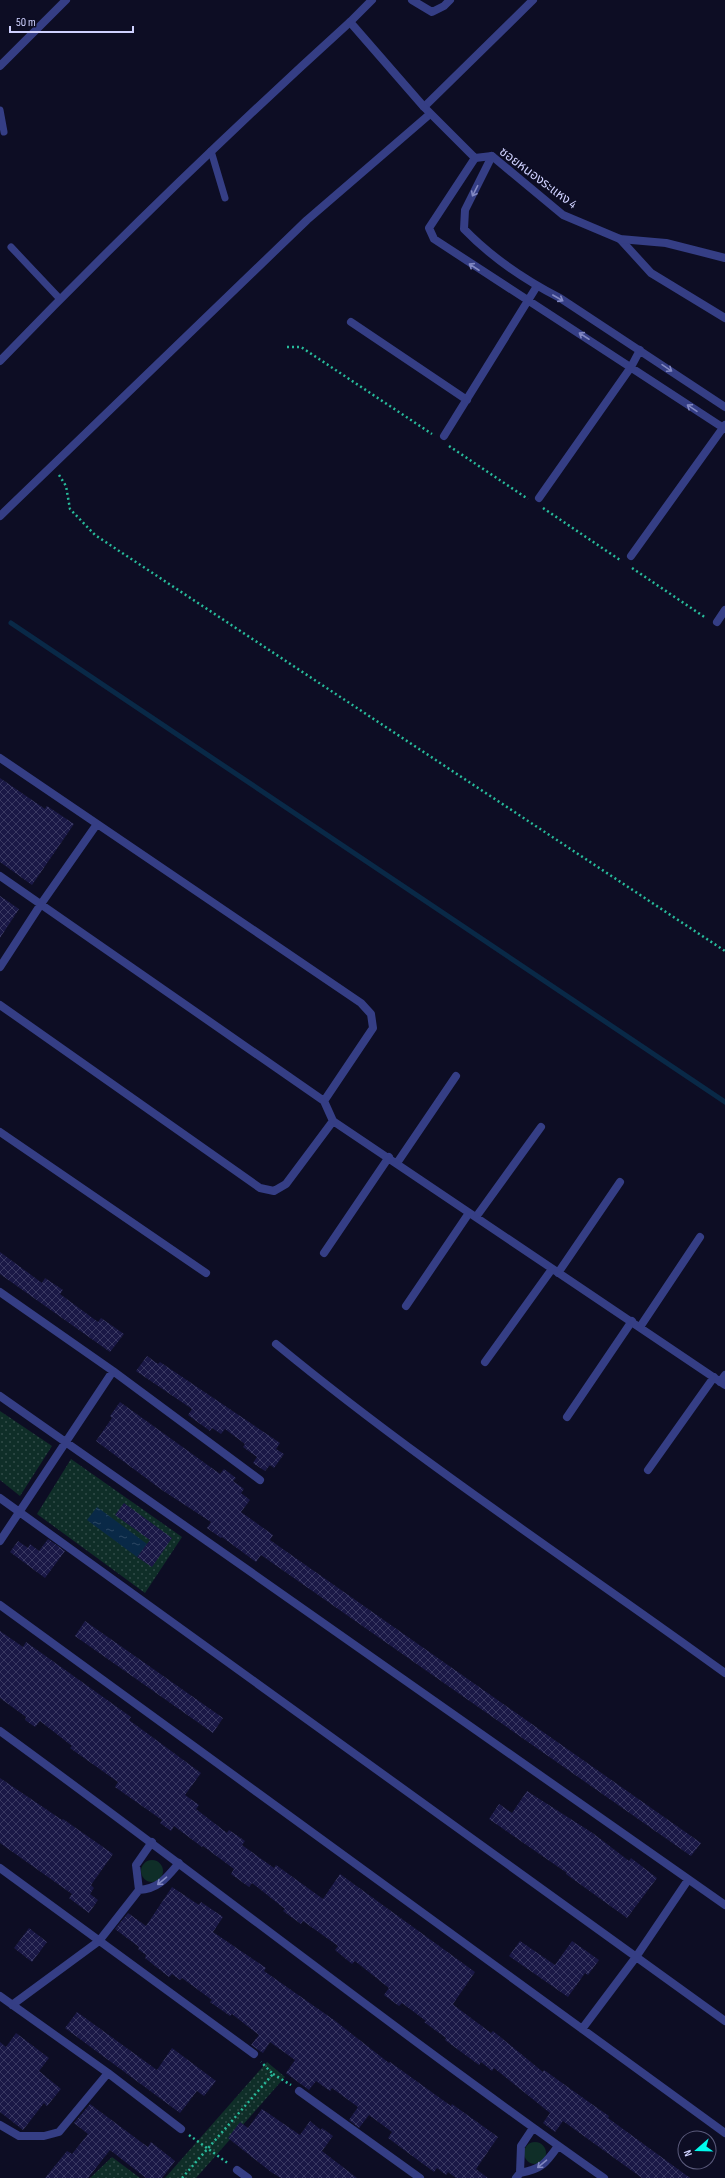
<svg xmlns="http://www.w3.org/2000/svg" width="725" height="2178" font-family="'Sofia Sans Condensed','Noto Sans Thai',sans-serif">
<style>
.grass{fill:#0f2e28}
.park{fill:url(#park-dots)}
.water{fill:url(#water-ripples)}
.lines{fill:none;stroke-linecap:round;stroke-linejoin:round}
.stream{stroke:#092947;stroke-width:5}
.building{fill:url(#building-cross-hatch)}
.path{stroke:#28bb9b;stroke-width:2.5;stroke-dasharray:2 3;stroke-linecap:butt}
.service{stroke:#353e85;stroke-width:7}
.minor{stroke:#353e85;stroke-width:8}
.tertiary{stroke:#353e85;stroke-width:8}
.oneway{stroke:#8288c2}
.labels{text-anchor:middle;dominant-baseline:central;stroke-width:3;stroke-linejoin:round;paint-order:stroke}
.street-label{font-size:13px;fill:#cfd1ff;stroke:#0d0d24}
</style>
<defs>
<pattern id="park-dots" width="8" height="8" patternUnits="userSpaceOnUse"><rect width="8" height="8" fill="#0f2e28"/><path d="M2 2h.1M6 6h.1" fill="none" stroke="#314b48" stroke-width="1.8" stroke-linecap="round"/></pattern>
<pattern id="water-ripples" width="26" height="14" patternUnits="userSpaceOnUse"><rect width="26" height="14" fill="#092947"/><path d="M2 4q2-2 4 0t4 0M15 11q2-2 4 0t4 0" fill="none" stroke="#2c4763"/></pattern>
<pattern id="building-cross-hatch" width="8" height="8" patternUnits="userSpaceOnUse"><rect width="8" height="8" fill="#1a1846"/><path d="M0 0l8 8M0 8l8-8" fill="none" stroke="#3a3962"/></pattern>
</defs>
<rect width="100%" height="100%" fill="#0d0d24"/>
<path class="grass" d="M141 1871a11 11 0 1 1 22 0a11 11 0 1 1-22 0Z
M524 2153a11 11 0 1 1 22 0a11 11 0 1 1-22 0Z"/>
<path class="park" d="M 0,1411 L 52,1446 L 20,1496 L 0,1480 Z
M 71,1459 L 182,1537 L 145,1593 L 37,1514 Z
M 267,2062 L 285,2077 L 196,2178 L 165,2178 Z
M 112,2157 L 140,2178 L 90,2178 Z"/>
<path class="water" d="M 97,1507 L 147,1544 L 137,1557 L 87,1520 Z"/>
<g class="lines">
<path class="stream" d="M 11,623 L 725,1102"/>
</g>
<path class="building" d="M 0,778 L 45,809 L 47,806 L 74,824 L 32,885 L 0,862 Z
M 0,896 L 19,909 L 0,938 Z
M 0,1252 L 42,1283 L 45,1278 L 63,1290 L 60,1294 L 98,1322 L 101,1318 L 124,1334 L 110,1352 L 0,1274 Z
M 147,1356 L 158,1364 L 160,1362 L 280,1443 L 276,1449 L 284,1454 L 274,1468 L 270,1465 L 265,1471 L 253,1463 L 257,1457 L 243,1447 L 245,1444 L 225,1429 L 221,1434 L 212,1428 L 210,1431 L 188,1415 L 192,1409 L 136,1371 Z
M 120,1402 L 220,1474 L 224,1469 L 236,1478 L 233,1481 L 244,1489 L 241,1493 L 250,1500 L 241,1512 L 273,1535 L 270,1540 L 701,1843 L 691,1856 L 261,1555 L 256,1562 L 222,1537 L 221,1538 L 207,1528 L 211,1522 L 162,1490 L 96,1441 L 112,1418 L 110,1416 Z
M 124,1503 L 172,1538 L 152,1567 L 137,1557 L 150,1540 L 115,1515 Z
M 48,1539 L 65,1551 L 45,1578 L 10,1552 L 18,1541 L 28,1548 L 30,1544 L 39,1551 Z
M 85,1621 L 223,1718 L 213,1733 L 75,1636 Z
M 0,1631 L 23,1647 L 26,1642 L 131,1717 L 129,1720 L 201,1773 L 185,1795 L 199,1805 L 196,1809 L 227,1833 L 229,1830 L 245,1841 L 242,1845 L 274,1868 L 276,1865 L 323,1899 L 340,1874 L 475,1972 L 453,2004 L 455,2006 L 491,2033 L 493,2031 L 543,2072 L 544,2070 L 593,2105 L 609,2116 L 608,2118 L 690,2178 L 642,2178 L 563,2121 L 555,2132 L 543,2123 L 550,2113 L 494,2068 L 492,2071 L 481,2062 L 479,2065 L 445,2040 L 446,2038 L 424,2022 L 426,2021 L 402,2003 L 399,2006 L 384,1995 L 389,1988 L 355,1961 L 352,1964 L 335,1950 L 338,1946 L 303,1921 L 301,1924 L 283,1911 L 285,1909 L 252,1883 L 249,1887 L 231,1874 L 234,1869 L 203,1846 L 202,1847 L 174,1826 L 171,1831 L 160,1823 L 162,1820 L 115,1787 L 118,1782 L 70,1748 L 72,1746 L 40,1721 L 35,1727 L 25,1720 L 26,1717 L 0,1698 Z
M 0,1778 L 62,1820 L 63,1819 L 113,1854 L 91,1885 L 94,1888 L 90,1894 L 98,1900 L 89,1913 L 69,1898 L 72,1894 L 0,1843 Z
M 527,1791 L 594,1834 L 629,1861 L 631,1858 L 657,1878 L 627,1918 L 566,1874 L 567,1873 L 489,1819 L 499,1804 L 512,1813 Z
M 172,1887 L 199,1905 L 201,1902 L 223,1917 L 213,1932 L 266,1968 L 264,1971 L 334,2020 L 389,2063 L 390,2062 L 451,2106 L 452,2104 L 498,2137 L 476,2169 L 488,2178 L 456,2178 L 448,2172 L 446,2175 L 437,2168 L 434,2172 L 388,2138 L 392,2132 L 369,2115 L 359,2128 L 349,2120 L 358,2107 L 332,2088 L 330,2091 L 316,2081 L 309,2090 L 286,2073 L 295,2060 L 270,2042 L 263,2053 L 251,2045 L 259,2035 L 232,2014 L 230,2016 L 210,2002 L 212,2000 L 182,1978 L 180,1980 L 172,1974 L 169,1977 L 145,1958 L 146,1955 L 138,1949 L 139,1947 L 115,1929 L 128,1913 L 146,1926 Z
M 29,1928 L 47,1942 L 32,1962 L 14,1948 Z
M 520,1941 L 555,1965 L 572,1941 L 599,1960 L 588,1975 L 585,1973 L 568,1997 L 509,1956 Z
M 77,2012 L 157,2070 L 172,2048 L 216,2081 L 204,2096 L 197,2091 L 180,2113 L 65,2028 Z
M 16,2033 L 49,2058 L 39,2071 L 61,2089 L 47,2106 L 44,2103 L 23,2130 L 0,2112 L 0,2042 L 6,2047 Z
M 90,2104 L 141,2142 L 148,2147 L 151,2142 L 175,2161 L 162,2178 L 146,2178 L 110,2150 L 88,2178 L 45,2178 L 67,2151 L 72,2154 L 88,2134 L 74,2123 Z
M 262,2109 L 300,2135 L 310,2121 L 321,2130 L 322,2128 L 333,2136 L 322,2151 L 357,2178 L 281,2178 L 271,2172 L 228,2138 L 240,2122 L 248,2128 Z"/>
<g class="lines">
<path class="path" d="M 287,347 L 301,347 L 432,434
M 449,446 L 528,499
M 59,475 L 66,486 L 70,509 L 95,535 L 725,951
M 543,508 L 620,560
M 632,568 L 706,618
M 273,2074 L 291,2085
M 189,2135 L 229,2164
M 182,2178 L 273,2074 L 261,2062"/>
<path class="service" d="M 0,110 L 4,132
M 211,151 L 225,198
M 11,247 L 60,299"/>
<path class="minor" d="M 412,0 L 432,12 L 444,6 L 450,0
M 424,107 L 533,0
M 492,156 L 465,210 L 464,229 C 491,257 525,280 560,298 L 725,407
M 475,158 L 429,228 L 434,239 L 725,429
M 620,239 L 651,273 L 725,318
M 351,322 L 467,400
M 0,361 C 113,244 230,131 350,22
M 444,436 L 537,286
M 539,498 L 631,367 L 640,350
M 0,516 L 307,220 L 430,114
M 631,556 L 725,425
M 717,622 L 725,610
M 0,758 L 361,1003 L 371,1014 L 373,1028 L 324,1101
M 0,876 L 324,1101 L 333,1121 L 725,1385
M 0,967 L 41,904 L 97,824
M 0,1005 L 260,1188 L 274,1191 L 286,1184 L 333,1121
M 0,1132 L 206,1273
M 397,1163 L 456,1076
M 476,1217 L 541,1127
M 324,1253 L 389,1157
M 558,1273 L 620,1182
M 0,1292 L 113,1371 L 260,1480
M 406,1306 L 469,1213
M 640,1327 L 700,1237
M 276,1344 C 419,1462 575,1564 725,1673
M 485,1362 L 552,1269
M 720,1382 L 725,1375
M 0,1396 L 725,1905
M 567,1417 L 632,1321
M 648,1470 L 714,1377
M 0,1498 L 725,2021
M 0,1541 L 113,1371
M 0,1605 L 725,2133
M 0,1731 C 202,1878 399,2034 604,2178
M 0,1868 L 254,2054
M 139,1890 L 136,1865 L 152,1842
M 0,1996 L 108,2073 L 181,2129
M 12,2005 L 99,1941 L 139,1890 C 159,1889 167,1877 179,1863
M 582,2029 L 636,1957 L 688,1880
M 299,2091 L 420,2178
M 0,2125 L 19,2136 L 44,2136 L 59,2132 L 108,2073
M 237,2170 L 248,2178
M 520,2173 C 542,2169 546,2163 558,2146
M 516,2178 L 520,2173 L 521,2146 L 533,2128"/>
<path class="tertiary" d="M 372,0 L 350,22 L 424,107 L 475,158 L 492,156 L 563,215 L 620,239 L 666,243 L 725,258
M 0,66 L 66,0"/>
</g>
<defs><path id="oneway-shaft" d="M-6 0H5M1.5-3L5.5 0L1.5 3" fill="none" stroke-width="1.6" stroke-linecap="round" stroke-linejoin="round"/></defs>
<g class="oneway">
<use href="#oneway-shaft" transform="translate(475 191) rotate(117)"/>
<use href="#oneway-shaft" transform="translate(474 267) rotate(-147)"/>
<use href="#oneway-shaft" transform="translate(558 298) rotate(30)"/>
<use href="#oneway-shaft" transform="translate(584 336) rotate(-147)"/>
<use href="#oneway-shaft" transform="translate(667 368) rotate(34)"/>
<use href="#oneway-shaft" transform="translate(692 408) rotate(-146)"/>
<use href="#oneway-shaft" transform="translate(162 1881) rotate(140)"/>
<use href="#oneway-shaft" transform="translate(542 2164) rotate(140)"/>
</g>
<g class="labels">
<g class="street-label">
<text transform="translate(538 178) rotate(37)">ซอยหนองระแหง 4</text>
</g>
</g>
<g transform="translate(697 2150) rotate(250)"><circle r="19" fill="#0d0d24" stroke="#5b5b7c"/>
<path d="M0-3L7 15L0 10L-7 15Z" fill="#00faed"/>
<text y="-6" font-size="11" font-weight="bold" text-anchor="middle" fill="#cfd1ff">N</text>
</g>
<path d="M10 26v6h123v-6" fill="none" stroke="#cfd1ff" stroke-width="2"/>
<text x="16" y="26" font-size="12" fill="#cfd1ff" stroke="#0d0d24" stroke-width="3" paint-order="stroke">50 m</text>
</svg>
